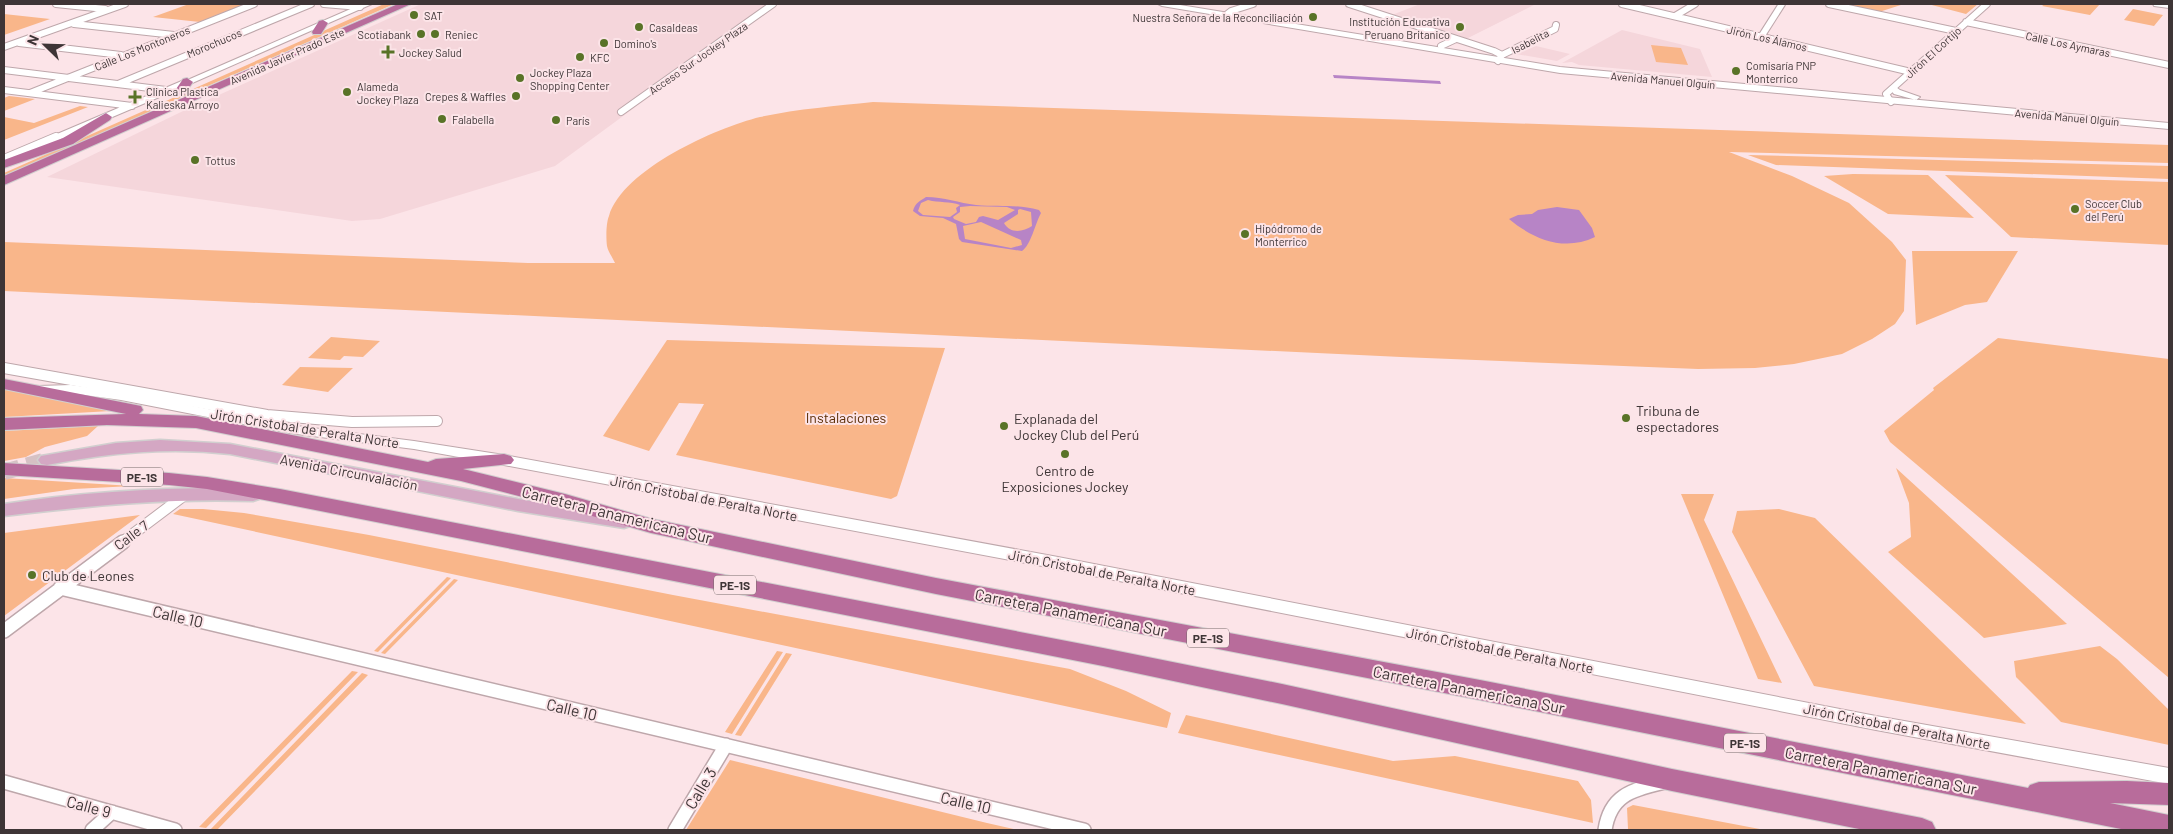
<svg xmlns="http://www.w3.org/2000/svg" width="2173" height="834" font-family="Barlow,sans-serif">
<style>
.built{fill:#f5d6db}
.green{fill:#f9b68a}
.water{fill:#b784c6;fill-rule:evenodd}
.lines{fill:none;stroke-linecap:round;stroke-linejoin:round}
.primary-tunnel{stroke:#d6c1c4;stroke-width:16;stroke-dasharray:16 8;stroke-linecap:butt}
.street-far3-casing{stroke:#bea7ab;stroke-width:8}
.street-far2-casing{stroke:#bea7ab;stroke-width:10}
.street-far1-casing{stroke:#bea7ab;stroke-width:12}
.street-casing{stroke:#bea7ab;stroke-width:16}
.secondary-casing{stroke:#bea7ab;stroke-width:2}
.primary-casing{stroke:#d1cfcf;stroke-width:3}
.highway-casing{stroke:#d1cfcf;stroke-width:2}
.street-far3{stroke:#fff;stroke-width:6}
.street-far2{stroke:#fff;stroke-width:8}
.street-far1{stroke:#fff;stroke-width:10}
.street{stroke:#fff;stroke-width:13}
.secondary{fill:#fff;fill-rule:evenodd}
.primary{fill:#d4a7c3;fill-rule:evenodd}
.highway{fill:#b86c9b;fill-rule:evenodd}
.poi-dot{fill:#597327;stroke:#fce4e8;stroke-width:2}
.labels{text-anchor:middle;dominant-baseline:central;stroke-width:4;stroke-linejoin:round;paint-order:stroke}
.far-poi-label{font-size:11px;fill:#3e3536;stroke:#fce4e8;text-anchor:start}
.far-street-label{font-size:11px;fill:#3e3536;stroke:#fce4e8}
.shield{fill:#fce4e8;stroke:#776a6b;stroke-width:1}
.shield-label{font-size:12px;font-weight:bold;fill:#3e3536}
.poi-label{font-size:14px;fill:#3e3536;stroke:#fce4e8;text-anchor:start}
.park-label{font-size:14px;fill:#5a2c03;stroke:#fce4e8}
.street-label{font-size:14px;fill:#3e3536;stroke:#fce4e8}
.near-street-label{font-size:16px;fill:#3e3536;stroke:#fce4e8}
</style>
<rect width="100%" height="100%" fill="#fce4e8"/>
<path class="built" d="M 421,4 L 776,4 L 555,166 L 380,219 L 352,221 L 47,177 L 181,112 Z
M 1420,4 L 1536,4 L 1466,39 L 1392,15 Z
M 1622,30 L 1700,49 L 1712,77 L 1579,65 L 1572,62 L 1562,63 Z
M 1536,46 L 1570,54 L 1557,61 L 1516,54 Z"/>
<path class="green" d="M 189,4 L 247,4 L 200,22 L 153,17 Z
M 384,4 L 394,4 L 4,176 L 4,173 Z
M 1841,4 L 1904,4 L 1879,12 Z
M 1928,4 L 1978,4 L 1966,14 Z
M 2045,4 L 2100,4 L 2090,15 L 2042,6 Z
M 2133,9 L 2163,15 L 2154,26 L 2124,20 Z
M 4,14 L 50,19 L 4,35 Z
M 1651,45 L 1681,48 L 1688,65 L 1656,62 Z
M 9,96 L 35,99 L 4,111 L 4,98 Z
M 873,102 L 2169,145 L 2169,163 L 1729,152 L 1792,176 L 1849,203 L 1892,242 L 1906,260 L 1904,311 L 1895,324 L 1872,339 L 1842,354 L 1794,364 L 1755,368 L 1698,369 L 1401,357 L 4,291 L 4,242 L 528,263 L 615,263 C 613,258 608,252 607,246 C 606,238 606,223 609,216 C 623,169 716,128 760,117 C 797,109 836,106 873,102 Z
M 80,106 L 88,107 L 4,140 L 4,117 L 34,123 Z
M 1748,155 L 2169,166 L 2169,179 L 1776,165 Z
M 1853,174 L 1928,175 L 1974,218 L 1888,214 L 1824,176 Z
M 1945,175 L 2169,182 L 2169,245 L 2011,237 Z
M 1912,251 L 2018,251 L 1987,302 L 1965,305 L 1916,325 Z
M 331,337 L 380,341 L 363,357 L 344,356 L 340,360 L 308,358 Z
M 1998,338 L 2169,359 L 2169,678 L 1890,442 L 1884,431 L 1934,390 L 1933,388 Z
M 667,340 L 945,348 L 897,496 L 891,499 L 676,455 L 704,404 L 679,403 L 649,451 L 603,436 Z
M 300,367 L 353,368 L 328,392 L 282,385 Z
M 4,389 L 111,411 L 4,417 Z
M 98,426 L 87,436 L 45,447 L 26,457 L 4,461 L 4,431 Z
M 1896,468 L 2067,624 L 1984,638 L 1888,552 L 1911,537 L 1909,503 Z
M 4,478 L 132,486 L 74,489 L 4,499 Z
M 1681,494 L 1714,494 L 1704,520 L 1782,683 L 1758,679 Z
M 180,509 L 203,509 L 244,513 L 369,535 L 673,595 L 1070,669 L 1126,691 L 1171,713 L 1167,728 L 173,514 Z
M 1779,509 L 1815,518 L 2026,724 L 1814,686 L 1732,532 L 1737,511 Z
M 140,515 L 4,616 L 4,533 Z
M 447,577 L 451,578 L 378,652 L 374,651 Z
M 454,579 L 458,580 L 385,654 L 381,653 Z
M 2100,646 L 2117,659 L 2169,710 L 2169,745 L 2061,722 L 2016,677 L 2014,661 Z
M 777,651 L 783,652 L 732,734 L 725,732 Z
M 786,653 L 792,654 L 741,736 L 735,735 Z
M 352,671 L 358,672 L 206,828 L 199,827 Z
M 362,673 L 368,675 L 217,830 L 210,830 Z
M 1186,715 L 1393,761 L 1455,756 L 1578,781 L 1591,800 L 1593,823 L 1178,733 Z
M 730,760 L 987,823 L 1018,830 L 686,830 Z
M 1633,805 L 1765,830 L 1632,830 L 1628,829 L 1627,808 Z"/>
<path class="water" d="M 1333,75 L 1440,81 L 1441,84 L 1334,78 Z
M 926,197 C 944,197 959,203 976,205 C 999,207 1016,204 1039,210 L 1041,213 C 1035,224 1031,245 1022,251 L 962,242 L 959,239 L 956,224 L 943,218 L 920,216 L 913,211 C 915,203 920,201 926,197 ZM 928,200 C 939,203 950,201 960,205 L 956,208 L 957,212 L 950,217 L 923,215 L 918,211 L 921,203 ZM 970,206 L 1007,207 L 1015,210 L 998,220 L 983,216 L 979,217 L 976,222 L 966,224 L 954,219 L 953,217 L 960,212 L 960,207 ZM 1020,209 L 1031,212 L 1032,226 C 1023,232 1010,234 1004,223 L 1018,214 L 1018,210 ZM 981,222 L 1021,240 L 1022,245 L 1011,248 L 965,239 L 963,226 Z
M 1557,207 L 1579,210 L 1592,228 L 1595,237 C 1564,252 1533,239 1509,219 L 1518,215 L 1532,214 L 1538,210 Z"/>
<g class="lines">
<path class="primary-tunnel" d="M 4,472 L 47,460"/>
<defs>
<path id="street-far3" d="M 56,4 L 105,9
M 324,4 L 360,7
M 1349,4 L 1494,51 L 1502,55 L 1498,61
M 1622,4 L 1911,72
M 1829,4 L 1956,31
M 1226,15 L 1231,11 L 1253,4
M 1675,16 L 1695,4
M 1966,22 L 2169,65
M 74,24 L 174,35
M 1761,37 L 1782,4
M 19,43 L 121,55
M 1441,46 L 1456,39
M 4,47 L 125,4
M 1502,55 L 1555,29 L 1556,25
M 4,70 L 166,90
M 118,84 L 311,4
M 4,90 L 132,106
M 30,93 L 254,4
M 1891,102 L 1886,94 L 1987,4
M 621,112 L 773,4
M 53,139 L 187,82"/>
<path id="street-far2" d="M 4,159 L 56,137"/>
<path id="street-far1" d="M 4,368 L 267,415 L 352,422 L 437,421
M 121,543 L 186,494"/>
<path id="street" d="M 60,588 L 1084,830
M 4,631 L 123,542
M 4,782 L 175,830
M 92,830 L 112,812
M 675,830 L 726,745
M 1605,830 C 1610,796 1631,790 1661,783"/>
<path id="secondary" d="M 362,4 L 372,4 L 190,84 L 183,82 Z
M 1158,4 L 1174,4 L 1560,67 L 2169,123 L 2169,129 L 1560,73 L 1162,6 Z
M 2153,4 L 2169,4 L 2169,8 L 2154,6 Z
M 1893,85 L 1900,90 L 1920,97 L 1916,100 L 1894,94 L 1889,88 Z
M 71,385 L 121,392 L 289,425 L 414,441 L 504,455 L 1058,557 L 1876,716 L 2169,768 L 2169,784 L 1876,730 L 1058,569 L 504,465 L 414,449 L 289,433 L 121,400 L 71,393 L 38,394 L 31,390 L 38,386 Z"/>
<path id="primary" d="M 160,440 L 230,444 L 518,499 L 624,516 L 630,518 L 633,522 L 630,526 L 624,528 L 518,511 L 230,454 C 167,447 109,453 47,465 L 41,464 L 38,460 L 41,456 L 47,455 L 116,443 Z
M 222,488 L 259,491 L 262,495 L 259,499 L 253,501 C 167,498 89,506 4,516 L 4,504 C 76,493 149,488 222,488 Z"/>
<path id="highway" d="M 398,4 L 411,4 L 4,185 L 4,176 Z
M 323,20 L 328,23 L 321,34 L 313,34 L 312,32 L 319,21 Z
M 187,78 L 193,82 L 184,95 L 176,95 L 174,92 L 183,79 Z
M 106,113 L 112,117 L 110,120 L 73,144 L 4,168 L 4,160 L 63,138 Z
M 4,379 L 141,406 L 143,410 L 139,414 L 196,416 L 428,462 L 436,459 L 504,454 L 511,456 L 514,460 L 511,464 L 463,469 L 565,494 L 652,519 L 936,578 L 1480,680 L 2028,788 L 2030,785 L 2039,782 L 2127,781 L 2169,783 L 2169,805 L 2110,803 L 2169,815 L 2169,830 L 2126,830 L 1480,700 L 936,594 L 651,533 L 561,507 L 461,481 L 196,428 L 107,425 L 4,430 L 4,418 L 126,414 L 4,389 Z
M 4,463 L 169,473 L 207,477 L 280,489 L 1103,648 L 1282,684 L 1672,769 L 1922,818 L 1932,822 L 1936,830 L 1864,830 L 1672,791 L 1282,704 L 1103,666 L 280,503 L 207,489 L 169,485 L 4,475 Z"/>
</defs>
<use href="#street-far3" class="street-far3-casing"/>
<use href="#street-far2" class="street-far2-casing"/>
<use href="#street-far1" class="street-far1-casing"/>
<use href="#street" class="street-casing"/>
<use href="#secondary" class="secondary-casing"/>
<use href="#primary" class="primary-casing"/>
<use href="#highway" class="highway-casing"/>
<use href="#street-far3" class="street-far3"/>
<use href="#street-far2" class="street-far2"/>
<use href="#street-far1" class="street-far1"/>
<use href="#street" class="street"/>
<use href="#secondary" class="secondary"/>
<use href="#primary" class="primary"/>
<use href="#highway" class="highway"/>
</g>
<g class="poi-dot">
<circle cx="414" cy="15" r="5"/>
<circle cx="1313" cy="17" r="5"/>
<circle cx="639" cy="27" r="5"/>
<circle cx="1460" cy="27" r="5"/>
<circle cx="421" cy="34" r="5"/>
<circle cx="435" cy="34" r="5"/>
<circle cx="604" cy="43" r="5"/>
<path d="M385.5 44.5h5v5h5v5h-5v5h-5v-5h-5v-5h5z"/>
<circle cx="580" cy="57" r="5"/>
<circle cx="1736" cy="71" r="5"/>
<circle cx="520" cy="78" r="5"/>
<circle cx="347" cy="92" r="5"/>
<circle cx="516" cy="96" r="5"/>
<path d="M132.5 89.5h5v5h5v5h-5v5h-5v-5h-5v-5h5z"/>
<circle cx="442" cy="119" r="5"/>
<circle cx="556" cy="120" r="5"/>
<circle cx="195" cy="160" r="5"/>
<circle cx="2075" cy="209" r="5"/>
<circle cx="1245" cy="234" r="5"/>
<circle cx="1626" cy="418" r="5"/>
<circle cx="1004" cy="426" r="5"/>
<circle cx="1065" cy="454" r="5"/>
<circle cx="32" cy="575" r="5"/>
</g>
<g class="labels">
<g class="far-poi-label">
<text x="424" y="15">SAT</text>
<text x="1303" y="17" text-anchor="end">Nuestra Señora de la Reconciliación</text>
<text x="1450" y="21" text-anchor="end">Institución Educativa<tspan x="1450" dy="13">Peruano Britanico</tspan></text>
<text x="649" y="27">CasaIdeas</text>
<text x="411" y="34" text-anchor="end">Scotiabank</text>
<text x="445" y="34">Reniec</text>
<text x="614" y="43">Domino's</text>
<text x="399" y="52">Jockey Salud</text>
<text x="590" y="57">KFC</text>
<text x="1746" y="65">Comisaría PNP<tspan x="1746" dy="13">Monterrico</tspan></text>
<text x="530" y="72">Jockey Plaza<tspan x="530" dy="13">Shopping Center</tspan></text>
<text x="357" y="86">Alameda<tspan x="357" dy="13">Jockey Plaza</tspan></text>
<text x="146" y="91">Clinica Plastica<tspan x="146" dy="13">Kalieska Arroyo</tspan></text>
<text x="506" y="96" text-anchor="end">Crepes &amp; Waffles</text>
<text x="452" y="119">Falabella</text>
<text x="566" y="120">París</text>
<text x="205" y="160">Tottus</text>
<text x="2085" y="203">Soccer Club<tspan x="2085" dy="13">del Perú</tspan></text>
<text x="1255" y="228">Hipódromo de<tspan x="1255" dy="13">Monterrico</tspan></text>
</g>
<g class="far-street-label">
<text transform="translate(1767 38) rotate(13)">Jirón Los Álamos</text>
<text transform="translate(1530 41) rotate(-27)">Isabelita</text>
<text transform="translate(214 43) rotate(-23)">Morochucos</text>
<text transform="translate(2068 44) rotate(12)">Calle Los Aymaras</text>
<text transform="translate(142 48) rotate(-22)">Calle Los Montoneros</text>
<text transform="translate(1933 52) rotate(-42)">Jirón El Cortijo</text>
<text transform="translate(287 56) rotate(-24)">Avenida Javier Prado Este</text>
<text transform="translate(698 58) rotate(-35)">Acceso Sur Jockey Plaza</text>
<text transform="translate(1663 80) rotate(5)">Avenida Manuel Olguín</text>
<text transform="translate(2067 117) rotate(5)">Avenida Manuel Olguín</text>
</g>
<g class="shield">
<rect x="121" y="467.5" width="42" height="19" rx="4"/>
<rect x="714" y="575.5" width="42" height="19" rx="4"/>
<rect x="1187" y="628.5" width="42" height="19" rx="4"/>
<rect x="1724" y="733.5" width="42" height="19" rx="4"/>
</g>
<g class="shield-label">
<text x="142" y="477">PE-1S</text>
<text x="735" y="585">PE-1S</text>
<text x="1208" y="638">PE-1S</text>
<text x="1745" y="743">PE-1S</text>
</g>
<g class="poi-label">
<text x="1636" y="410">Tribuna de<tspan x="1636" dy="16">espectadores</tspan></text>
<text x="1014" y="418">Explanada del<tspan x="1014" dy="16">Jockey Club del Perú</tspan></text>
<text x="1065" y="470" text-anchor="middle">Centro de<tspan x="1065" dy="16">Exposiciones Jockey</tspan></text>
<text x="42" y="575">Club de Leones</text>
</g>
<g class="park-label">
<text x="846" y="417">Instalaciones</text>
</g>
<g class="street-label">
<text transform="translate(305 428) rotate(9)">Jirón Cristobal de Peralta Norte</text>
<text transform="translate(349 472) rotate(11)">Avenida Circunvalación</text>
<text transform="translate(704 498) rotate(11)">Jirón Cristobal de Peralta Norte</text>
<text transform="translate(131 535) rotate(-37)">Calle 7</text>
<text transform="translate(1102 572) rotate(11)">Jirón Cristobal de Peralta Norte</text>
<text transform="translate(1500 650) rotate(11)">Jirón Cristobal de Peralta Norte</text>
<text transform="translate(1897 726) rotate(11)">Jirón Cristobal de Peralta Norte</text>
</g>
<g class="near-street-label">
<text transform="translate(617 514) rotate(14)">Carretera Panamericana Sur</text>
<text transform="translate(1071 612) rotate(11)">Carretera Panamericana Sur</text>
<text transform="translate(178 616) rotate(13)">Calle 10</text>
<text transform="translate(1469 689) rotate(11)">Carretera Panamericana Sur</text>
<text transform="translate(572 709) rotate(13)">Calle 10</text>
<text transform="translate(1881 770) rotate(11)">Carretera Panamericana Sur</text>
<text transform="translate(700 788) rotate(-59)">Calle 3</text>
<text transform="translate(966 802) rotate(13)">Calle 10</text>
<text transform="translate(89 806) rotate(15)">Calle 9</text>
</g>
</g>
<rect width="2173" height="834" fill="none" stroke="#3e3536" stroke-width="10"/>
<g transform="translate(45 45) rotate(293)" stroke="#fce4e8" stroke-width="4" paint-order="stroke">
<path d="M0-4L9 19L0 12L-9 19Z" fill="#3e3536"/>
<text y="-8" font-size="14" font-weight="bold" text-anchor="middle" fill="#3e3536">N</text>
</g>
</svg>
